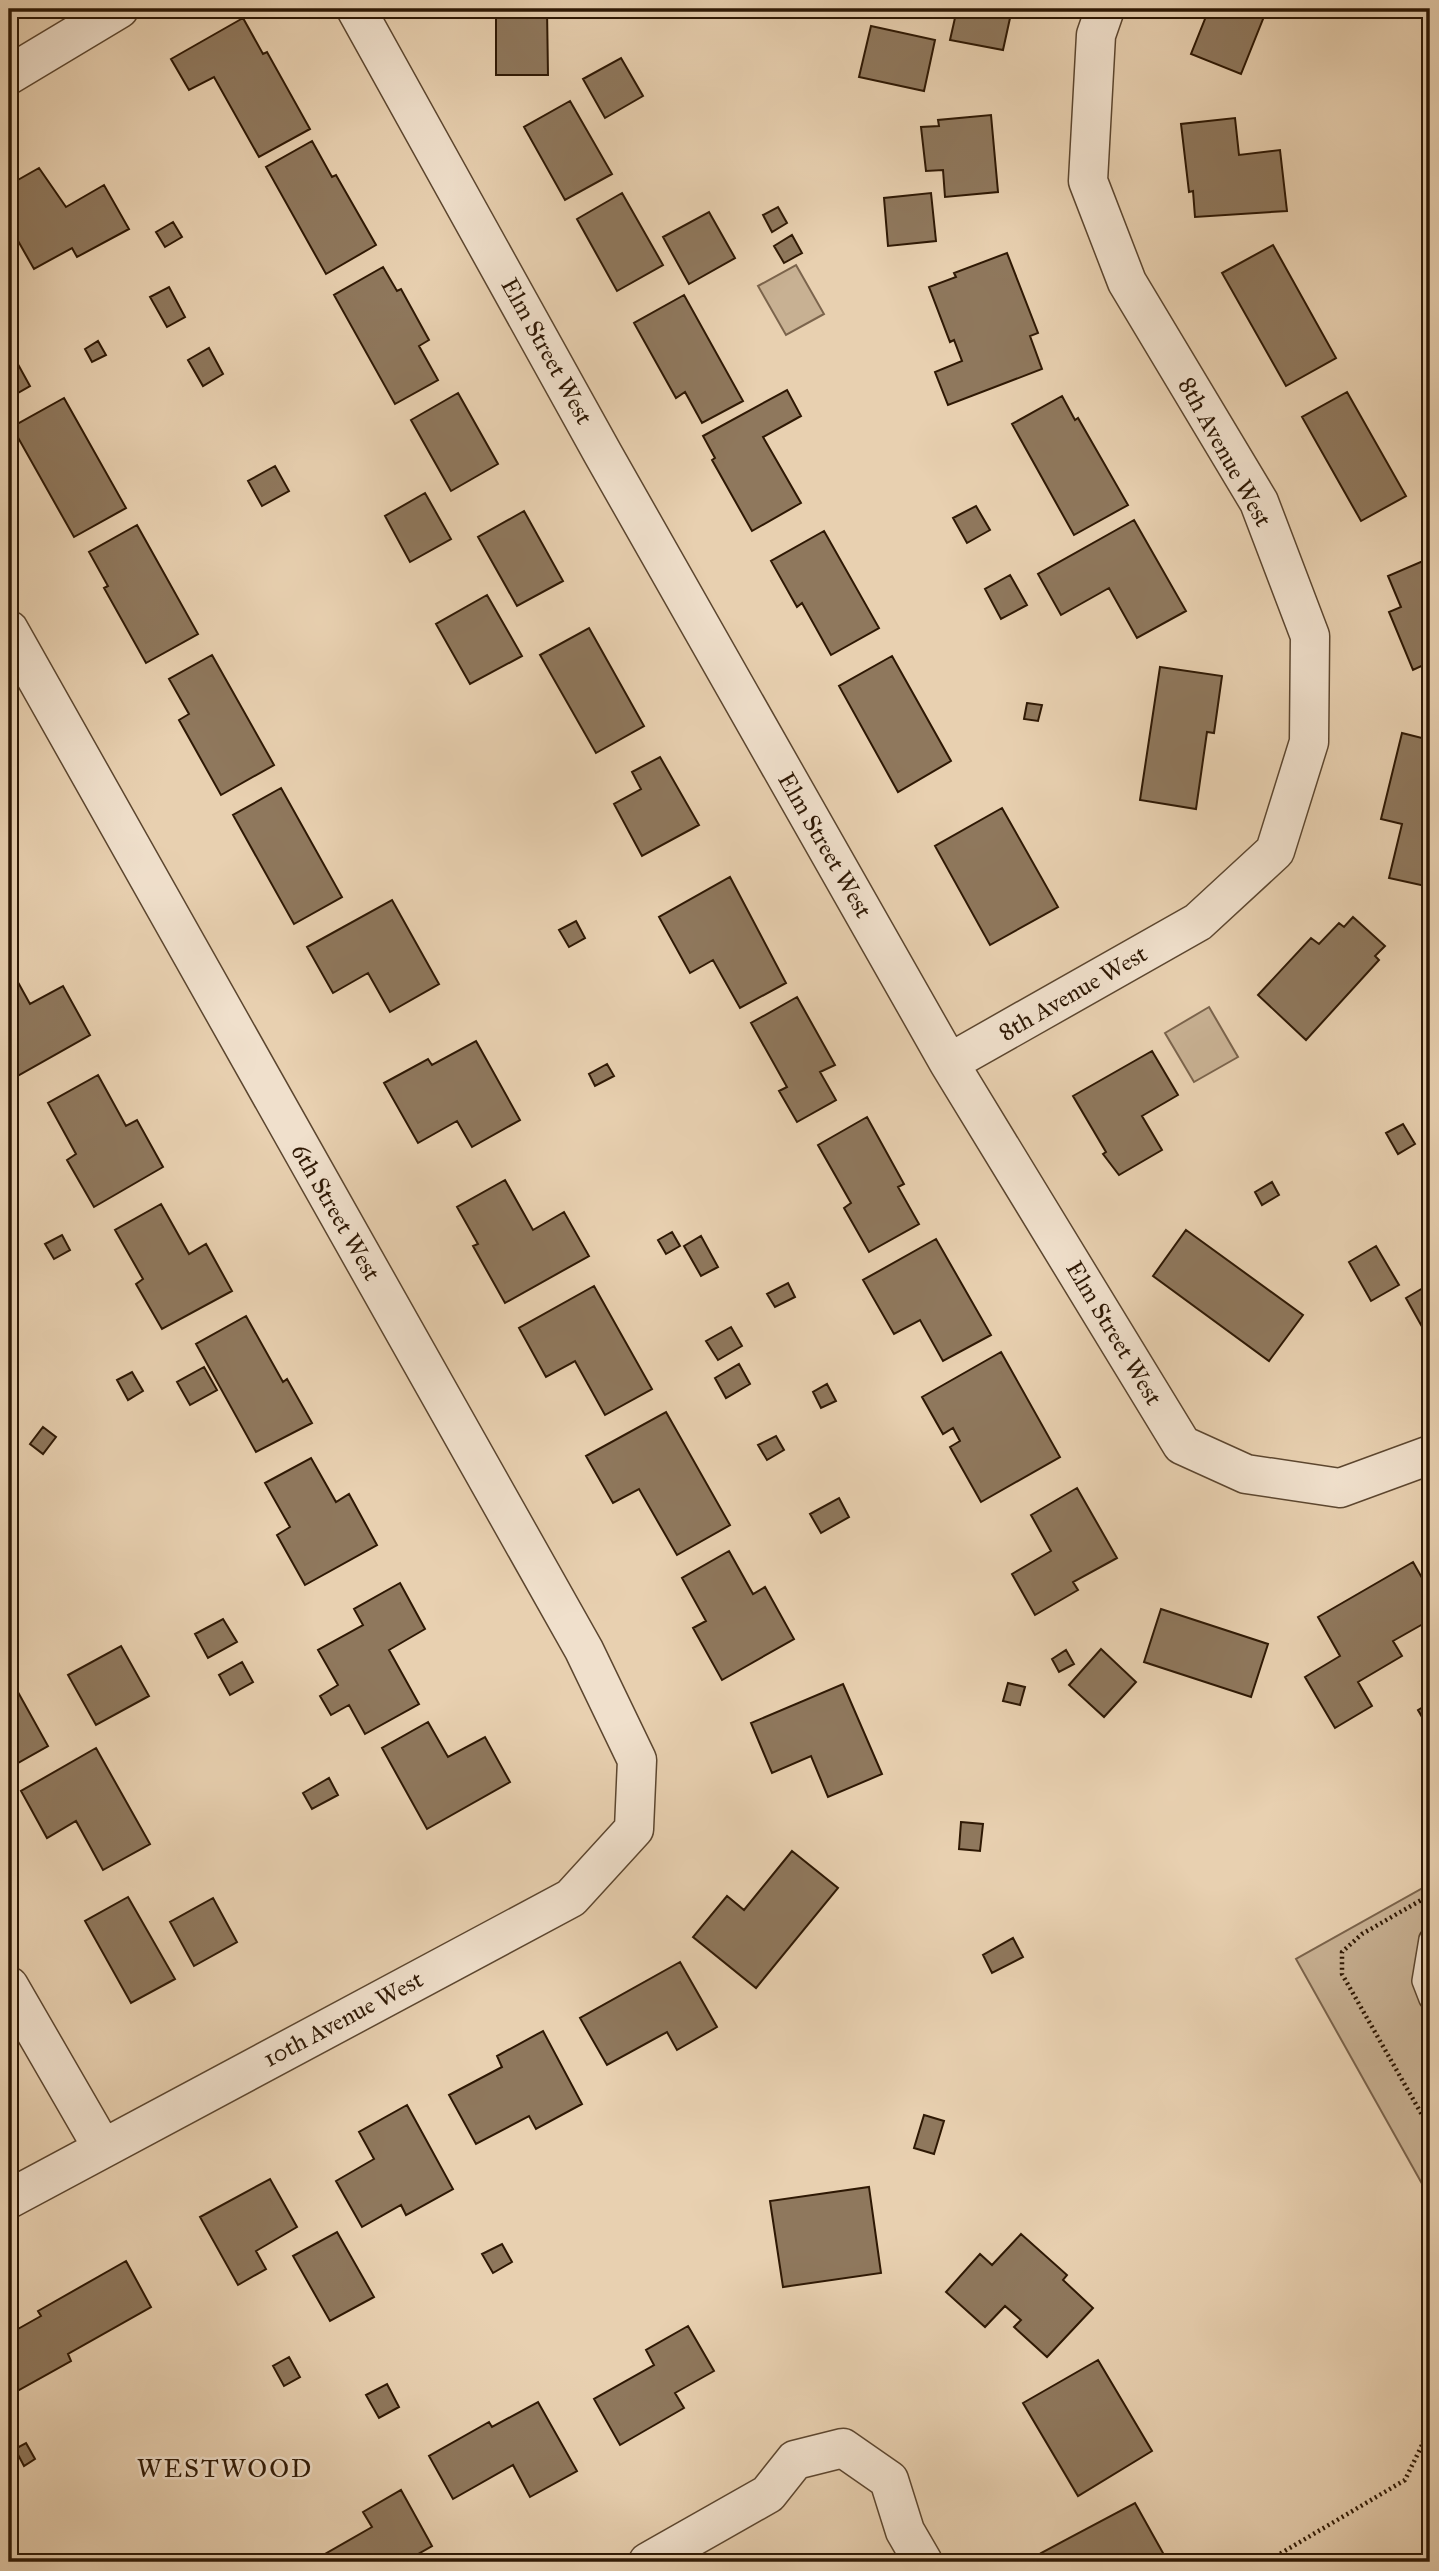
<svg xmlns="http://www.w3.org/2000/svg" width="1439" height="2571" font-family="'IM FELL Great Primer',serif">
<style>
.green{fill:#c8b193;stroke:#7b644c;stroke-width:2}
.building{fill:#8f785d;stroke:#2e1804;stroke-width:2}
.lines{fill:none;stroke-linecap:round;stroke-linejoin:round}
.service-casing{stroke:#5c462f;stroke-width:24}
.minor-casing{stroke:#5c462f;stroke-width:41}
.tertiary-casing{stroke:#5c462f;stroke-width:41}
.path{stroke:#2e1804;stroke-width:4.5;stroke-dasharray:2 3.5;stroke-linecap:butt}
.service{stroke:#f0e0cc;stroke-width:21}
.minor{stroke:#f0e0cc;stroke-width:38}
.tertiary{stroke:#f0e0cc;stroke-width:38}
.labels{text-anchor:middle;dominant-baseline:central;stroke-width:5;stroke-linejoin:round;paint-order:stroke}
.street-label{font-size:24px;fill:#2e1804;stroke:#f0e0cc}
.neighbourhood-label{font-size:26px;letter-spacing:2px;fill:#2e1804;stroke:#f0e0cc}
</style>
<rect width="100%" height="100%" fill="#e8d0b0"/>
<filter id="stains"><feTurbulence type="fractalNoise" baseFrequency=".00286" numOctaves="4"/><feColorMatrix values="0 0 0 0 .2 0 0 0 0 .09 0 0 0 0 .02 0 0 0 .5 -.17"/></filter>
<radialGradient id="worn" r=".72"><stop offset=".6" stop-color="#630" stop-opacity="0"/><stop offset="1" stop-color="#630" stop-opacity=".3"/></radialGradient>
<path class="green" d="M 796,265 L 824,314 L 786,335 L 758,286 Z
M 1209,1007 L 1238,1057 L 1194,1082 L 1165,1033 Z
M 1430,1884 L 1430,2198 L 1296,1959 Z"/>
<path class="building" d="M 496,9 L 547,9 L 548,75 L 496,75 Z
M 957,9 L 1012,9 L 1003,50 L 950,40 Z
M 1209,9 L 1267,9 L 1241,74 L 1191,54 Z
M 243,18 L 263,54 L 267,52 L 310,129 L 259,157 L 214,77 L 189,90 L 171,59 Z
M 871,26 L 935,40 L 924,91 L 859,77 Z
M 621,58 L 643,96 L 605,118 L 583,79 Z
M 570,101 L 612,174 L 565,200 L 524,127 Z
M 991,115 L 998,192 L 945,197 L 943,170 L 926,171 L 921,127 L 939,126 L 938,120 Z
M 1235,118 L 1239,155 L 1280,150 L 1287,211 L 1195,217 L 1193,191 L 1189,192 L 1181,124 Z
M 312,141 L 332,177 L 336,175 L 376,245 L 326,274 L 266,167 Z
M 39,168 L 66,207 L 104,185 L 129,229 L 77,257 L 72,248 L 34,269 L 9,225 L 9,185 Z
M 622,193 L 663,265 L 617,291 L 577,219 Z
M 931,193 L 936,241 L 888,246 L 884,198 Z
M 778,207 L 787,223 L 772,232 L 763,215 Z
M 709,212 L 735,258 L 689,284 L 663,237 Z
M 173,222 L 182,237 L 165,247 L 156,232 Z
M 792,235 L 802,253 L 784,263 L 774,246 Z
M 1273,245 L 1336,358 L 1286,386 L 1222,273 Z
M 1007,253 L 1038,333 L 1030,336 L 1042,369 L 948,405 L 935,372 L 962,361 L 954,340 L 950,342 L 929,287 L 956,277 L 954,273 Z
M 383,267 L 397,291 L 401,289 L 429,340 L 419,346 L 438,380 L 395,404 L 334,295 Z
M 169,287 L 185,317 L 167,327 L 150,297 Z
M 684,295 L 743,401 L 702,423 L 685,392 L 676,398 L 634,323 Z
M 98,341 L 106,355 L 92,362 L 85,349 Z
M 9,348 L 30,386 L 9,398 Z
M 209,348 L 223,374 L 203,386 L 188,360 Z
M 787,390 L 801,416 L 763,437 L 801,503 L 752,531 L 712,460 L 715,458 L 703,436 Z
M 1347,392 L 1406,496 L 1361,521 L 1302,417 Z
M 458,393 L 498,464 L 451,491 L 411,420 Z
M 1062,396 L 1075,420 L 1078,418 L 1128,505 L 1074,535 L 1012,424 Z
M 64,398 L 126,508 L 74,537 L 12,427 Z
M 275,466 L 289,491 L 262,506 L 248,481 Z
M 425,493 L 451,539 L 410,562 L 385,516 Z
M 976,506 L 990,530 L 967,543 L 953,518 Z
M 524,511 L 563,581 L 517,606 L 478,537 Z
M 1134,520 L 1186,611 L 1137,638 L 1109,588 L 1061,615 L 1038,574 Z
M 137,525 L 198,634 L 146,663 L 104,588 L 108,586 L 89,552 Z
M 824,531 L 879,628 L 831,655 L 802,603 L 797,607 L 771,561 Z
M 1430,558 L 1430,662 L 1413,670 L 1389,612 L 1401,607 L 1388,576 Z
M 1010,575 L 1027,605 L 1001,619 L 985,589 Z
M 487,595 L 522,656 L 470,684 L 436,624 Z
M 589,628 L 644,726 L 596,753 L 540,655 Z
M 212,655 L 274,765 L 221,795 L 179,720 L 189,714 L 169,679 Z
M 892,656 L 951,761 L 898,792 L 839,686 Z
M 1160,667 L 1222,676 L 1214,733 L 1207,732 L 1196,809 L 1140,800 Z
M 1027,703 L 1042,705 L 1038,721 L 1024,719 Z
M 1402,733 L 1430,740 L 1430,887 L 1389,878 L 1402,824 L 1381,819 Z
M 660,757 L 699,825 L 642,856 L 614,804 L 641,789 L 632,772 Z
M 281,788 L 342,897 L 294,924 L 233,815 Z
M 1002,808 L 1058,907 L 990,945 L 935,846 Z
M 730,877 L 786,983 L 740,1008 L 713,960 L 690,973 L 659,917 Z
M 392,900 L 439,984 L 390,1012 L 368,973 L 333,993 L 307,947 Z
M 1353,917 L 1385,946 L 1375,956 L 1379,960 L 1306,1040 L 1258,995 L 1311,938 L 1319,944 L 1339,923 L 1344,927 Z
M 576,921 L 585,938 L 569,947 L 559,930 Z
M 9,966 L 30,1004 L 63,986 L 90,1035 L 12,1079 L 9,1073 Z
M 797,997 L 835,1065 L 820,1072 L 836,1100 L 797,1122 L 779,1091 L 787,1087 L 751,1023 Z
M 476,1041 L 520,1120 L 472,1147 L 457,1121 L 418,1143 L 384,1083 L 428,1059 L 432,1065 Z
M 1152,1051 L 1178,1095 L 1142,1116 L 1162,1150 L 1119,1175 L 1103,1154 L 1106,1152 L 1073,1096 Z
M 607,1064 L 614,1076 L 595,1086 L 589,1074 Z
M 98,1075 L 126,1126 L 137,1120 L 163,1167 L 94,1207 L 67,1160 L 76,1154 L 48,1103 Z
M 867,1117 L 904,1184 L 898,1187 L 919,1224 L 869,1252 L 844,1208 L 851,1203 L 818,1145 Z
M 1403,1124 L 1415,1144 L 1398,1154 L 1386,1133 Z
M 505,1180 L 533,1230 L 564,1212 L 589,1256 L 505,1303 L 473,1246 L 478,1244 L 457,1207 Z
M 1272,1182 L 1279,1195 L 1262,1205 L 1255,1192 Z
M 161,1204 L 189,1254 L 206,1244 L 232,1291 L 162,1329 L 136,1284 L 143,1279 L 115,1230 Z
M 1186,1230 L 1303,1315 L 1269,1361 L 1153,1276 Z
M 672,1232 L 680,1246 L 666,1254 L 658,1240 Z
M 62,1235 L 70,1250 L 54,1259 L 45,1244 Z
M 701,1236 L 718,1267 L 701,1276 L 684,1246 Z
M 936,1239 L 991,1335 L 943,1361 L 920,1320 L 894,1334 L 863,1280 Z
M 1376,1246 L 1399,1285 L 1371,1301 L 1349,1262 Z
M 788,1283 L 795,1297 L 775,1307 L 767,1294 Z
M 1430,1284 L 1430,1341 L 1406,1298 Z
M 594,1286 L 652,1389 L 605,1415 L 575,1361 L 546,1377 L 519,1328 Z
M 246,1316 L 283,1382 L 287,1379 L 312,1423 L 256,1452 L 196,1344 Z
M 731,1327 L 742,1346 L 718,1360 L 706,1341 Z
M 1001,1352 L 1060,1457 L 981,1502 L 950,1447 L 960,1441 L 953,1428 L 943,1434 L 922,1397 Z
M 739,1364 L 750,1384 L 726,1398 L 715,1378 Z
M 204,1367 L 217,1390 L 190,1405 L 177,1382 Z
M 132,1372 L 143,1391 L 128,1400 L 117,1380 Z
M 827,1384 L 836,1401 L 821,1408 L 813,1392 Z
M 666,1412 L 730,1525 L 677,1555 L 639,1489 L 613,1503 L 586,1456 Z
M 43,1427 L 56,1437 L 43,1454 L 30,1444 Z
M 776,1436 L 784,1450 L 767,1460 L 758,1445 Z
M 311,1458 L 336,1502 L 349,1494 L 377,1545 L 305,1585 L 277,1535 L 290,1527 L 265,1483 Z
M 1077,1488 L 1117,1558 L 1073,1582 L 1078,1590 L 1035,1615 L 1012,1574 L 1051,1551 L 1031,1515 Z
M 839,1498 L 849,1517 L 821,1533 L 810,1514 Z
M 729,1551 L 753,1594 L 765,1587 L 794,1639 L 722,1680 L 693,1628 L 706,1621 L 682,1578 Z
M 1413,1562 L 1430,1592 L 1430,1620 L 1393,1641 L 1402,1656 L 1358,1682 L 1372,1706 L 1335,1728 L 1305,1677 L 1340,1656 L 1318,1617 Z
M 400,1583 L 425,1629 L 389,1650 L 419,1704 L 365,1734 L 349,1705 L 331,1715 L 320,1696 L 338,1685 L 318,1650 L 363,1625 L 354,1609 Z
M 1161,1609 L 1268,1644 L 1251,1697 L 1144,1662 Z
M 223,1619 L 237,1642 L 208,1658 L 195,1634 Z
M 121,1646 L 149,1696 L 96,1725 L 68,1675 Z
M 1101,1649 L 1136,1682 L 1104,1717 L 1069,1685 Z
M 1066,1650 L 1074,1664 L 1059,1672 L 1052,1659 Z
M 242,1662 L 253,1682 L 230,1695 L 219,1675 Z
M 9,1676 L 48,1746 L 9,1768 Z
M 1008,1683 L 1025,1687 L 1020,1705 L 1003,1701 Z
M 843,1684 L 882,1774 L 828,1797 L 811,1756 L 772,1773 L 751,1723 Z
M 1430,1703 L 1430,1731 L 1418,1710 Z
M 428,1722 L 448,1757 L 485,1737 L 510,1782 L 427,1829 L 382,1748 Z
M 96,1748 L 150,1844 L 103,1870 L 76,1821 L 47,1838 L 21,1791 Z
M 329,1778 L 338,1795 L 312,1809 L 303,1793 Z
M 961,1822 L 983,1824 L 980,1851 L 959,1849 Z
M 792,1851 L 838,1888 L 756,1988 L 693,1937 L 727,1896 L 744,1910 Z
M 128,1897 L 175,1979 L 131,2003 L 85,1921 Z
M 213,1898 L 237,1942 L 194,1966 L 170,1922 Z
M 1013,1938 L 1023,1957 L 992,1973 L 983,1955 Z
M 680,1962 L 717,2027 L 677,2050 L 667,2032 L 607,2065 L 580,2018 Z
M 543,2031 L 582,2104 L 536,2129 L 529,2116 L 476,2144 L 449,2095 L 502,2067 L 497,2056 Z
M 407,2105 L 453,2189 L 406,2215 L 401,2205 L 362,2227 L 336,2181 L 374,2159 L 359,2132 Z
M 924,2115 L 944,2121 L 934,2154 L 914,2148 Z
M 270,2179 L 297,2227 L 256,2251 L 266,2269 L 238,2285 L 200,2217 Z
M 869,2187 L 881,2273 L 783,2287 L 770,2201 Z
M 337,2232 L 374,2297 L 330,2321 L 293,2256 Z
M 1021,2234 L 1067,2275 L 1063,2280 L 1093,2308 L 1047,2357 L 1014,2327 L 1021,2320 L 1005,2306 L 985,2327 L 946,2292 L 980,2254 L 992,2265 Z
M 502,2244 L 512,2262 L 493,2273 L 482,2254 Z
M 126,2261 L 151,2307 L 68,2354 L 71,2361 L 10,2395 L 9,2334 L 41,2316 L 38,2311 Z
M 688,2326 L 714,2371 L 675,2393 L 684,2408 L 620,2445 L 594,2399 L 654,2365 L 646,2350 Z
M 289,2357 L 300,2377 L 284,2386 L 273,2366 Z
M 1098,2360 L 1152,2451 L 1078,2496 L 1023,2403 Z
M 387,2384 L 399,2407 L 379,2418 L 366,2395 Z
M 538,2402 L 577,2471 L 530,2497 L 513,2465 L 453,2499 L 429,2456 L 489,2422 L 492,2427 Z
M 26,2443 L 35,2459 L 24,2466 L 15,2449 Z
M 401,2490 L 432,2546 L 404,2562 L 311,2562 L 372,2527 L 363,2512 Z
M 1135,2503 L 1168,2562 L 1047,2562 L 1041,2553 Z"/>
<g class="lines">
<defs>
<path id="service" d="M 1430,1939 L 1423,1981 L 1430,1999"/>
<path id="minor" d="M 356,9 L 603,454 L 949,1063 L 1182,1445 L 1246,1474 L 1340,1488 L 1430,1455
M 9,630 L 584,1650 L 637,1760 L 634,1829 L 571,1898 L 9,2199
M 949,1063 L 1198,922 L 1275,851 L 1309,742 L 1310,636 L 1259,502 L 1127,282 L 1088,181 L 1096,35 L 1105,9
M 9,1986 L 102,2147
M 648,2562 L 768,2494 L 795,2460 L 843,2448 L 889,2480 L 905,2531 L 923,2562"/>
<path id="tertiary" d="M 9,75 L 119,9"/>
</defs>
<use href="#service" class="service-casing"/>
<use href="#minor" class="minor-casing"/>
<use href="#tertiary" class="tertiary-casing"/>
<path class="path" d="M 1430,1895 L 1362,1934 L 1342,1952 L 1342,1974 L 1430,2129
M 1266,2562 L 1405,2480 L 1423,2443 L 1430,2340"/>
<use href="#service" class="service"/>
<use href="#minor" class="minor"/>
<use href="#tertiary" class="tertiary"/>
</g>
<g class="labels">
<g class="street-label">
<text transform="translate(547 351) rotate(61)">Elm Street West</text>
<text transform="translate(1225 452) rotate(61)">8th Avenue West</text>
<text transform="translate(825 845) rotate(60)">Elm Street West</text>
<text transform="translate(1073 993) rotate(-30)">8th Avenue West</text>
<text transform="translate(336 1212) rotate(60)">6th Street West</text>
<text transform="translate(1114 1333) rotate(59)">Elm Street West</text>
<text transform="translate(343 2019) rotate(-28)">10th Avenue West</text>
</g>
<g class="neighbourhood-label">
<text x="225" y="2468">WESTWOOD</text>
</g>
</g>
<rect width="1439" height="2571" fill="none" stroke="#e8d0b0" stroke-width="35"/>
<rect x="10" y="10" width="1418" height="2550" fill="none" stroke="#2e1804" stroke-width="3.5"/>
<rect x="18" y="18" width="1404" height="2536" fill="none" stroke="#2e1804" stroke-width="2"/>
<rect width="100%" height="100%" filter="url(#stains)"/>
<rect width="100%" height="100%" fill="url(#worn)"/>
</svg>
